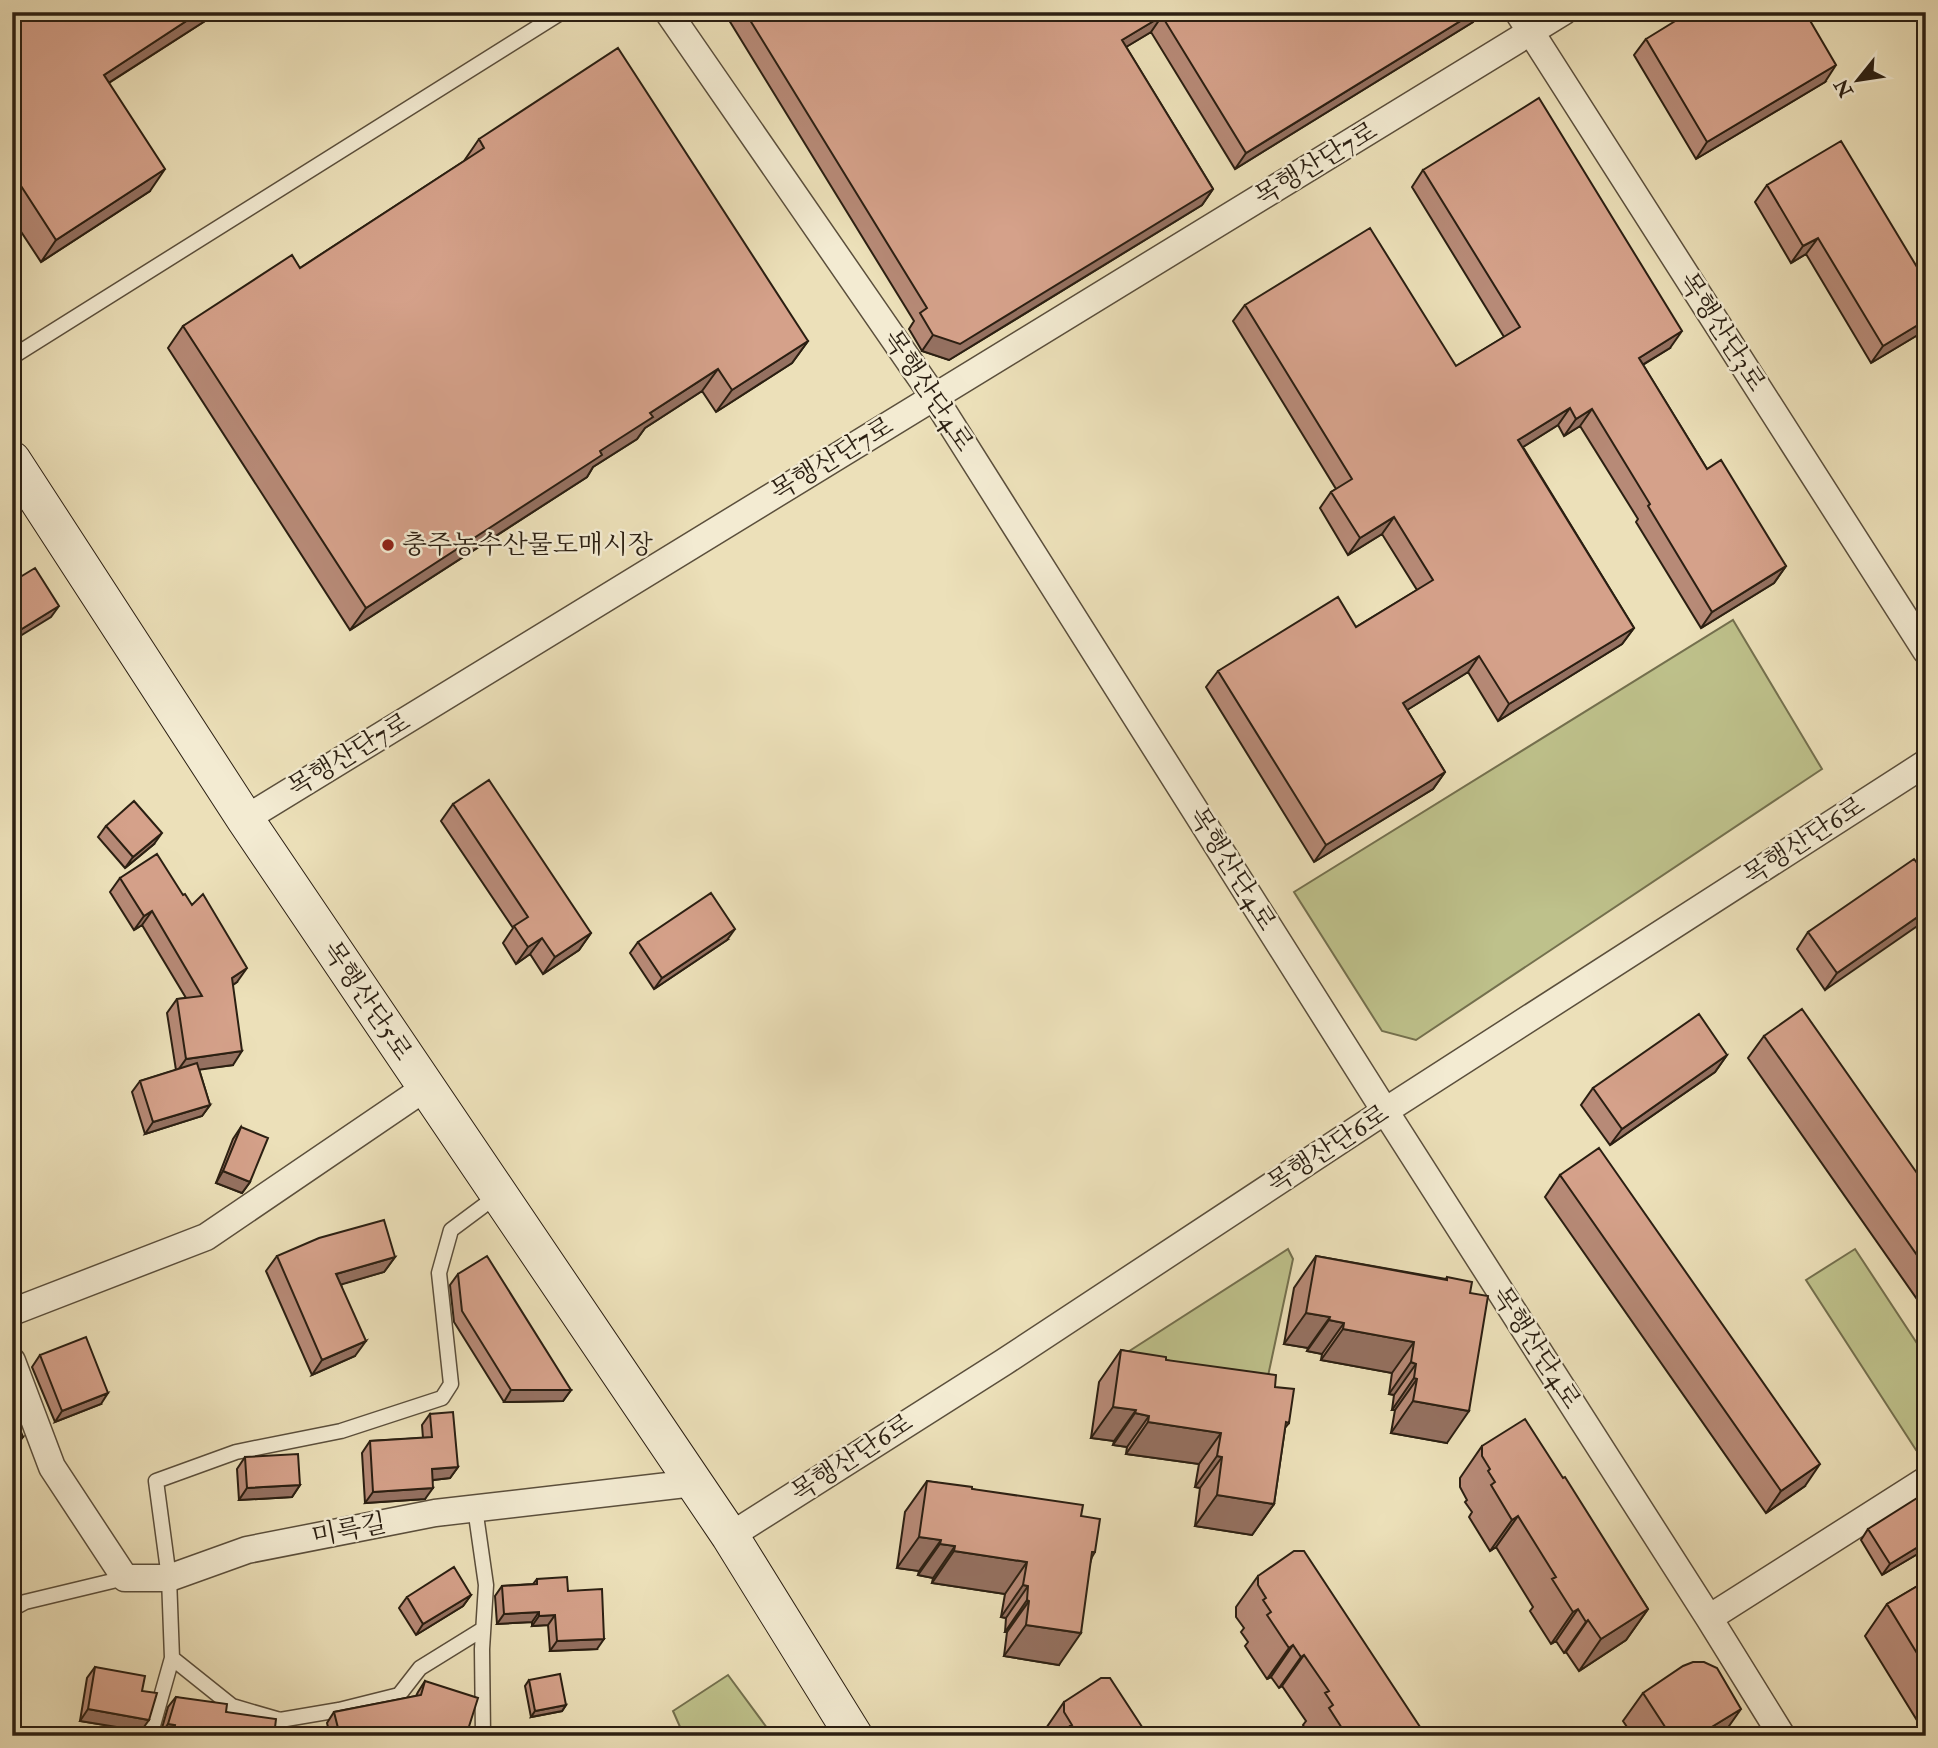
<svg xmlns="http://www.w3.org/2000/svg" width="1938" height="1748" font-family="'IM FELL Double Pica','Noto Serif KR',serif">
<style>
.green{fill:#bec18b;stroke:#74704e;stroke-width:2}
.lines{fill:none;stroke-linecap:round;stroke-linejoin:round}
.lane-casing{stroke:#5b4f3c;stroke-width:17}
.street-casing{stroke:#5b4f3c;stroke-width:29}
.secondary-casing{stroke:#2b1f12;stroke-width:39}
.lane{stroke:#f3ebd2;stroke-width:14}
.street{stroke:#f3ebd2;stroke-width:26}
.secondary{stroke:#f3ebd2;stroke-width:37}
.wall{fill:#b78a77;stroke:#2b1f12;stroke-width:2}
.shaded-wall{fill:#957161;stroke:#2b1f12;stroke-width:2}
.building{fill:#d5a18a;stroke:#2b1f12;stroke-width:2}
.poi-dot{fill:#8f2418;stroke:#f3ebd2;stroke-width:2.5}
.labels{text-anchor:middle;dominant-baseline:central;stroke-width:5;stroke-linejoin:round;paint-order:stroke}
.street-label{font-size:26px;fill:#2b1f12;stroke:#f3ebd2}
.poi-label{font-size:26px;fill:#2b1f12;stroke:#f3ebd2;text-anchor:start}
</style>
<rect width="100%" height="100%" fill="#ece0b9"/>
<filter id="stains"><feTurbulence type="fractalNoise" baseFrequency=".00286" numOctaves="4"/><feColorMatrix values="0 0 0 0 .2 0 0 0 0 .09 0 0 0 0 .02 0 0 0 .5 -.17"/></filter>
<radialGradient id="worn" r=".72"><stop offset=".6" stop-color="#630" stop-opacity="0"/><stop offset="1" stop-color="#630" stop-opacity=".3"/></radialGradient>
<path class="green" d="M 1733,620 L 1822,769 L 1416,1040 L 1382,1031 L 1294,892 Z
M 1288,1249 L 1293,1259 L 1265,1390 L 1120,1357 Z
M 1855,1249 L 1926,1357 L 1926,1444 L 1916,1450 L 1806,1280 Z
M 728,1675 L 773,1736 L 684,1736 L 673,1711 Z"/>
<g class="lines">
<defs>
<path id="lane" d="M 12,357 L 562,12
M 475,1508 L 486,1585 L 482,1649 L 483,1736
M 12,1609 L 25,1602 L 125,1578
M 172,1658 L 232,1706 L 280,1720 L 339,1710 L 399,1695 L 420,1668 L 483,1629
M 150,1736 L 172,1658 L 169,1578 L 156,1481 L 236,1452 L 341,1431 L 442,1398 L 451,1384 L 439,1273 L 451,1230 L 498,1195"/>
<path id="street" d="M 668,12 L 934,397 L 1385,1111 L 1709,1618 L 1782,1736
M 1518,12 L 1926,651
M 245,819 L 1563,12
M 12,1312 L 206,1237 L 425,1088
M 12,1361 L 52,1467 L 125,1578 L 169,1578 L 247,1550 L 435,1513 L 694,1483
M 730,1536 L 1004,1362 L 1385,1111 L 1926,763
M 1709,1618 L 1926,1480"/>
<path id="secondary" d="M 12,460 L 245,819 L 730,1536 L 854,1736"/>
</defs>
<use href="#lane" class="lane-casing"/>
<use href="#street" class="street-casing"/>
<use href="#secondary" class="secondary-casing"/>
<use href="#lane" class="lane"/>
<use href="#street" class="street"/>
<use href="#secondary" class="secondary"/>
</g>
<path class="wall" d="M 12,12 L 219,12 L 109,83 L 150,191 L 41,262 L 12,218 Z
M 724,12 L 1480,12 L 1473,22 L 1235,169 L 1151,32 L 1126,47 L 1213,189 L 1202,205 L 949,360 L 922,351 L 909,329 L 914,321 Z
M 1646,39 L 1825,82 L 1696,159 L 1634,55 Z
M 479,139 L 808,341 L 792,363 L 716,412 L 702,391 L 645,428 L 637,439 L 593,467 L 587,477 L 350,630 L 168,348 L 183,326 L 300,268 L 464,161 Z
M 1423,170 L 1670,348 L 1643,365 L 1707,469 L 1786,566 L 1774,583 L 1701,628 L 1636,522 L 1638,519 L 1580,426 L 1564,436 L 1558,425 L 1523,447 L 1634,628 L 1622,644 L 1498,721 L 1468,672 L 1407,710 L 1445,772 L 1433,789 L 1314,862 L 1206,687 L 1218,671 L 1356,627 L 1417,590 L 1382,534 L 1348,555 L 1320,508 L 1331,492 L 1336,489 L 1233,321 L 1245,305 L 1456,366 L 1504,337 L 1412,187 Z
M 1767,185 L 1926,282 L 1926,330 L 1871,363 L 1806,254 L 1791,263 L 1755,202 Z
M 453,804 L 591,933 L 579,950 L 543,974 L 530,954 L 516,964 L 503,943 L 513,928 L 441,821 Z
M 106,826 L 154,844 L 125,868 L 98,837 Z
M 1926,875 L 1825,990 L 1797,949 L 1808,932 Z
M 120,878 L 237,982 L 233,985 L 233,1065 L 199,1069 L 210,1105 L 202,1116 L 145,1134 L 132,1092 L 140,1081 L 176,1070 L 167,1013 L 177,999 L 186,998 L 142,925 L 134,930 L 110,892 Z
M 727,940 L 654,989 L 630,953 L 638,942 Z
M 1764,1036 L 1926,1186 L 1926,1312 L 1748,1058 Z
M 1727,1055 L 1715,1072 L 1610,1145 L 1581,1105 L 1593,1088 Z
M 241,1127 L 250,1182 L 242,1193 L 216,1183 L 233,1139 Z
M 1560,1175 L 1805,1486 L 1766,1513 L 1545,1197 Z
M 277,1256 L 395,1257 L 384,1272 L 341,1284 L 355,1356 L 312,1375 L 266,1271 Z
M 1316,1256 L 1446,1279 L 1447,1277 L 1447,1443 L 1391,1433 L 1395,1410 L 1392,1410 L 1394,1395 L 1389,1394 L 1392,1373 L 1321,1360 L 1322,1354 L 1307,1351 L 1308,1348 L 1284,1344 L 1294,1288 Z
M 458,1274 L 571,1390 L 563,1401 L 504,1402 L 454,1322 L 450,1285 Z
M 1121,1350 L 1166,1360 L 1275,1387 L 1289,1423 L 1285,1428 L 1274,1504 L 1252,1535 L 1195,1526 L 1200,1488 L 1195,1487 L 1199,1464 L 1126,1454 L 1127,1447 L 1113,1445 L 1114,1441 L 1091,1438 L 1099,1382 Z
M 40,1355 L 101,1404 L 55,1422 L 32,1367 Z
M 430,1414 L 458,1467 L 450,1478 L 433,1480 L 425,1499 L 365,1503 L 362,1453 L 370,1441 L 423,1438 L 422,1425 Z
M 1482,1446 L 1563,1478 L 1648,1609 L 1626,1640 L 1579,1671 L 1566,1652 L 1564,1653 L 1556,1641 L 1551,1644 L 1530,1611 L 1533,1607 L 1496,1547 L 1490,1551 L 1469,1517 L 1472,1512 L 1465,1502 L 1467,1500 L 1460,1487 L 1460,1478 Z
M 245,1457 L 300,1485 L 292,1497 L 239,1500 L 237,1469 Z
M 927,1481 L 972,1489 L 1081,1516 L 1095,1552 L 1092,1557 L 1059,1665 L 1004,1656 L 1007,1632 L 1005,1632 L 1006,1618 L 1001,1617 L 1005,1594 L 932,1583 L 933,1578 L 918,1575 L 919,1571 L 897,1568 L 905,1512 Z
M 1868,1529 L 1926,1549 L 1882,1575 L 1861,1540 Z
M 1258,1576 L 1426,1736 L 1309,1736 L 1310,1735 L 1303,1725 L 1306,1721 L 1282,1686 L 1279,1688 L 1271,1677 L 1267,1679 L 1245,1646 L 1248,1642 L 1241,1632 L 1244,1628 L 1236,1617 L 1236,1607 Z
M 537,1579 L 568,1591 L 597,1649 L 550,1651 L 548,1625 L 532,1626 L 532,1622 L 497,1624 L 495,1596 L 502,1586 L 533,1584 Z
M 1926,1581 L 1926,1735 L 1865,1636 L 1887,1604 Z
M 471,1595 L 463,1606 L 416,1635 L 399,1608 L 407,1597 Z
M 95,1667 L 142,1691 L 141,1731 L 80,1721 L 87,1678 Z
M 529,1680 L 566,1705 L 562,1711 L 531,1717 L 525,1686 Z
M 425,1681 L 466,1736 L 330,1736 L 327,1723 L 334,1712 L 416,1696 L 418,1692 Z
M 1643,1693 L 1722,1736 L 1633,1736 L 1623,1721 Z
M 176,1697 L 226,1712 L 274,1736 L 167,1736 L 160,1735 L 168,1707 Z
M 1064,1702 L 1148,1736 L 1042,1736 L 1042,1734 Z"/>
<path class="shaded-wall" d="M 200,12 L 219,12 L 88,96 L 104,75 Z
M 1475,12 L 1480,12 L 1473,22 L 1235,169 L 1246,153 Z
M 1162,16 L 1151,32 L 1111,56 L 1122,40 Z
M 1836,65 L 1825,82 L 1696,159 L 1707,142 Z
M 165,169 L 150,191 L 41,262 L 56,240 Z
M 1213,189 L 1202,205 L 949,360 L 922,351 L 933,335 Z
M 1818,238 L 1806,254 L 1791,263 L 1803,246 Z
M 1926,320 L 1926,330 L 1871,363 L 1883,346 Z
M 1682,331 L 1670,348 L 1627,374 L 1639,358 Z
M 808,341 L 792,363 L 716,412 L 732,390 Z
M 718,369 L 702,391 L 645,428 L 637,439 L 593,467 L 587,477 L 350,630 L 366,608 L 600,451 L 650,413 Z
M 1570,408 L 1558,425 L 1507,457 L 1518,440 Z
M 1592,409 L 1580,426 L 1564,436 L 1576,419 Z
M 1394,517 L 1382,534 L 1348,555 L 1360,538 Z
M 1786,566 L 1774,583 L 1701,628 L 1712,612 Z
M 59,606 L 51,617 L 12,641 L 12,635 Z
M 1634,628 L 1622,644 L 1498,721 L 1509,704 Z
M 19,655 L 12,665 L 12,658 Z
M 1479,656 L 1468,672 L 1391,720 L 1403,703 Z
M 1445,772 L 1433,789 L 1314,862 L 1326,845 Z
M 162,833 L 154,844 L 125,868 L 133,857 Z
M 152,911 L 142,925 L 134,930 L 144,916 Z
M 1926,911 L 1926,920 L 1825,990 L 1837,973 Z
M 735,929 L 727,940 L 654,989 L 662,978 Z
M 591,933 L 579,950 L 543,974 L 555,957 Z
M 542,938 L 530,954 L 516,964 L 528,947 Z
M 247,968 L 237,982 L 222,992 L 232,978 Z
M 242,1051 L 233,1065 L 176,1073 L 186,1059 Z
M 1727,1055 L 1715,1072 L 1610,1145 L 1622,1129 Z
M 210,1105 L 202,1116 L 145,1134 L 153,1122 Z
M 223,1171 L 250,1182 L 242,1193 L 216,1183 Z
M 395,1257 L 384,1272 L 326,1289 L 336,1274 Z
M 1306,1313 L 1330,1317 L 1308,1348 L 1284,1344 Z
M 1329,1320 L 1344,1323 L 1322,1354 L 1307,1351 Z
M 1343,1329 L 1414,1342 L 1392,1373 L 1321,1360 Z
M 366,1341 L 355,1356 L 312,1375 L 322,1360 Z
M 1411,1362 L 1416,1364 L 1394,1395 L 1389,1394 Z
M 1414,1378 L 1417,1379 L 1395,1410 L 1392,1410 Z
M 511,1390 L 571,1390 L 563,1401 L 504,1402 Z
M 108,1393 L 101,1404 L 55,1422 L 62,1411 Z
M 1413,1401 L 1469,1411 L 1447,1443 L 1391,1433 Z
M 1113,1407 L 1136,1410 L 1114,1441 L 1091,1438 Z
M 1135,1413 L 1149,1416 L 1127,1447 L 1113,1445 Z
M 1148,1422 L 1221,1433 L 1199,1464 L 1126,1454 Z
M 23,1437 L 12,1452 L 12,1441 Z
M 1217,1456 L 1222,1457 L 1200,1488 L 1195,1487 Z
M 1820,1464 L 1805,1486 L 1766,1513 L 1781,1491 Z
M 458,1467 L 450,1478 L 424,1481 L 432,1469 Z
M 300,1485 L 292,1497 L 239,1500 L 247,1488 Z
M 433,1488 L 425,1499 L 365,1503 L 373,1492 Z
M 1217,1495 L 1274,1504 L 1252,1535 L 1195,1526 Z
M 1518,1516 L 1496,1547 L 1490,1551 L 1512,1520 Z
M 919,1537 L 941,1540 L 919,1571 L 897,1568 Z
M 1926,1542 L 1926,1549 L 1882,1575 L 1890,1564 Z
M 940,1544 L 955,1546 L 933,1578 L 918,1575 Z
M 954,1551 L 1027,1562 L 1005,1594 L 932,1583 Z
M 1023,1585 L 1028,1586 L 1006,1618 L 1001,1617 Z
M 471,1595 L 463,1606 L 416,1635 L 423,1624 Z
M 1027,1600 L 1029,1601 L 1007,1632 L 1005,1632 Z
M 1578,1609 L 1556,1641 L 1551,1644 L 1573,1612 Z
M 1648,1609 L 1626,1640 L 1579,1671 L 1601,1639 Z
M 539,1612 L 532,1622 L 497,1624 L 504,1614 Z
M 555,1615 L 548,1625 L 532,1626 L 539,1616 Z
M 1588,1620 L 1566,1652 L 1564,1653 L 1586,1622 Z
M 1026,1625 L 1081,1633 L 1059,1665 L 1004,1656 Z
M 604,1639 L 597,1649 L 550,1651 L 557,1641 Z
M 1293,1645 L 1271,1677 L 1267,1679 L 1289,1648 Z
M 1304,1655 L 1282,1686 L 1279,1688 L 1301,1657 Z
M 566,1705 L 562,1711 L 531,1717 L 535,1711 Z
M 88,1709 L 149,1720 L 141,1731 L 80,1721 Z
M 1741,1709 L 1722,1736 L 1704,1736 L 1710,1728 Z
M 168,1724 L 175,1725 L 167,1736 L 160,1735 Z"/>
<path class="building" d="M 12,12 L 200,12 L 104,75 L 165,169 L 56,240 L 12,172 Z
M 745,12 L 1475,12 L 1246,153 L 1162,16 L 1122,40 L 1213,189 L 960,344 L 933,335 L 920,313 L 927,308 Z
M 1690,12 L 1805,12 L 1836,65 L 1707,142 L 1646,39 Z
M 618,48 L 808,341 L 732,390 L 718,369 L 650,413 L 653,417 L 600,451 L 602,455 L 366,608 L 183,326 L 292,255 L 300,268 L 484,148 L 479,139 Z
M 1539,98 L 1682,331 L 1639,358 L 1707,469 L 1721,460 L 1786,566 L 1712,612 L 1648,506 L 1650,504 L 1592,409 L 1576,419 L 1570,408 L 1518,440 L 1634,628 L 1509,704 L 1479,656 L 1403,703 L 1445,772 L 1326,845 L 1218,671 L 1338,597 L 1356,627 L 1433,580 L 1394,517 L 1360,538 L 1331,492 L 1352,479 L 1245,305 L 1370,228 L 1456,366 L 1520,327 L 1423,170 Z
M 1841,141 L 1926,282 L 1926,320 L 1883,346 L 1818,238 L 1803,246 L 1767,185 Z
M 35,568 L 59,606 L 12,635 L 12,582 Z
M 12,637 L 19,655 L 12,658 Z
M 489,780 L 591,933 L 555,957 L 542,938 L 528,947 L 514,926 L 528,917 L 453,804 Z
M 134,801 L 162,833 L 133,857 L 106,826 Z
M 157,854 L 183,895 L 185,894 L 192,905 L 203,894 L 247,968 L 232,978 L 242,1051 L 186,1059 L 177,999 L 202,996 L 152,911 L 144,916 L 120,878 Z
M 1914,859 L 1926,875 L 1926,911 L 1837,973 L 1808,932 Z
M 711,893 L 735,929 L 662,978 L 638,942 Z
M 1802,1009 L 1926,1186 L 1926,1268 L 1764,1036 Z
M 1699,1014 L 1727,1055 L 1622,1129 L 1593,1088 Z
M 197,1063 L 210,1105 L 153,1122 L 140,1081 Z
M 241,1127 L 268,1138 L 250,1182 L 223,1171 Z
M 1599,1148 L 1820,1464 L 1781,1491 L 1560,1175 Z
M 384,1220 L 395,1257 L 336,1274 L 366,1341 L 322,1360 L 277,1256 L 319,1238 Z
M 487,1256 L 571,1390 L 511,1390 L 462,1311 L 458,1274 Z
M 1316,1256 L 1447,1280 L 1447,1277 L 1472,1282 L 1470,1293 L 1488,1296 L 1469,1411 L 1413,1401 L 1417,1379 L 1414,1378 L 1416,1364 L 1411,1362 L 1414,1342 L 1343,1329 L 1344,1323 L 1329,1320 L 1330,1317 L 1306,1313 Z
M 86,1337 L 108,1393 L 62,1411 L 40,1355 Z
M 1121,1350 L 1166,1357 L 1166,1360 L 1276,1375 L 1275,1387 L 1294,1389 L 1289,1423 L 1286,1422 L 1274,1504 L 1217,1495 L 1222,1457 L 1217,1456 L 1221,1433 L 1148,1422 L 1149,1416 L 1135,1413 L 1136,1410 L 1113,1407 Z
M 12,1411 L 23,1437 L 12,1441 Z
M 453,1412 L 458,1467 L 432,1469 L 433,1488 L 373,1492 L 370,1441 L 432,1437 L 430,1414 Z
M 1525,1419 L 1563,1478 L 1565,1477 L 1648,1609 L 1601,1639 L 1588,1620 L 1586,1622 L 1578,1609 L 1573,1612 L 1552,1579 L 1556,1577 L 1518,1516 L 1512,1520 L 1491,1485 L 1495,1482 L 1488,1471 L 1490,1469 L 1482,1456 L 1482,1446 Z
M 298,1454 L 300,1485 L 247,1488 L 245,1457 Z
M 927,1481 L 972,1487 L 972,1489 L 1083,1505 L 1081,1516 L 1100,1519 L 1095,1552 L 1092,1552 L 1081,1633 L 1026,1625 L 1029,1601 L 1027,1600 L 1028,1586 L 1023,1585 L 1027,1562 L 954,1551 L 955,1546 L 940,1544 L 941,1540 L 919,1537 Z
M 1925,1493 L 1926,1542 L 1890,1564 L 1868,1529 Z
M 1294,1551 L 1304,1551 L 1426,1736 L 1347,1736 L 1329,1708 L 1333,1705 L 1325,1693 L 1329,1691 L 1304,1655 L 1301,1657 L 1293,1645 L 1289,1648 L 1267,1615 L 1271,1612 L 1263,1600 L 1266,1598 L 1258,1585 L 1258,1576 Z
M 454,1567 L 471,1595 L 423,1624 L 407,1597 Z
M 567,1577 L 568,1591 L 602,1589 L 604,1639 L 557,1641 L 555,1615 L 539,1616 L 539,1612 L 504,1614 L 502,1586 L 537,1584 L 537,1579 Z
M 1926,1581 L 1926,1668 L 1887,1604 Z
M 1693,1662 L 1704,1662 L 1717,1668 L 1741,1709 L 1710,1728 L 1715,1736 L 1671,1736 L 1643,1693 L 1683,1666 Z
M 95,1667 L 145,1676 L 142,1691 L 157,1693 L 149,1720 L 88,1709 Z
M 560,1674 L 566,1705 L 535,1711 L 529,1680 Z
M 1101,1678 L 1110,1678 L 1148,1736 L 1076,1736 L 1070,1726 L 1072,1725 L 1064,1712 L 1064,1702 Z
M 425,1681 L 478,1698 L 466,1736 L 340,1736 L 334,1712 L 421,1695 Z
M 176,1697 L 227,1704 L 226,1712 L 276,1719 L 274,1736 L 173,1736 L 175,1725 L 168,1724 Z"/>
<circle class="poi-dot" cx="388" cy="545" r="7"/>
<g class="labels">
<g class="street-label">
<text transform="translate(1316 164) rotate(-31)">목행산단7로</text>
<text transform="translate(1722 332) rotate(57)">목행산단3로</text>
<text transform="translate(928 391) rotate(56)">목행산단4로</text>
<text transform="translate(832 459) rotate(-31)">목행산단7로</text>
<text transform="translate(349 755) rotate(-31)">목행산단7로</text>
<text transform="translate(1804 841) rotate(-33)">목행산단6로</text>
<text transform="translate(1232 869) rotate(58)">목행산단4로</text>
<text transform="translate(367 1001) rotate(56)">목행산단5로</text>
<text transform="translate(1328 1149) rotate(-33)">목행산단6로</text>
<text transform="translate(1536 1348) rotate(57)">목행산단4로</text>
<text transform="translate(852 1458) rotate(-33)">목행산단6로</text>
<text transform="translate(349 1530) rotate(-11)">미륵길</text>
</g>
<g class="poi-label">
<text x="402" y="545">충주농수산물도매시장</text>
</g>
</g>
<rect width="1938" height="1748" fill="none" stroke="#ece0b9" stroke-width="42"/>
<rect x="14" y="14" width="1910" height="1720" fill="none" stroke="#2b1f12" stroke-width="3.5"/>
<rect x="21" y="21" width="1896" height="1706" fill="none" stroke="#2b1f12" stroke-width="2"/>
<g transform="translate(1858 80) rotate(240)" stroke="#f3ebd2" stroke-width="5" paint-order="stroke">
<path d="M0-5L12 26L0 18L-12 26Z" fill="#2b1f12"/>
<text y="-10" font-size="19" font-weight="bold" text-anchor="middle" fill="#2b1f12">N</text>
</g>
<rect width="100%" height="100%" filter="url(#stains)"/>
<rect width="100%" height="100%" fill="url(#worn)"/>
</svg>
